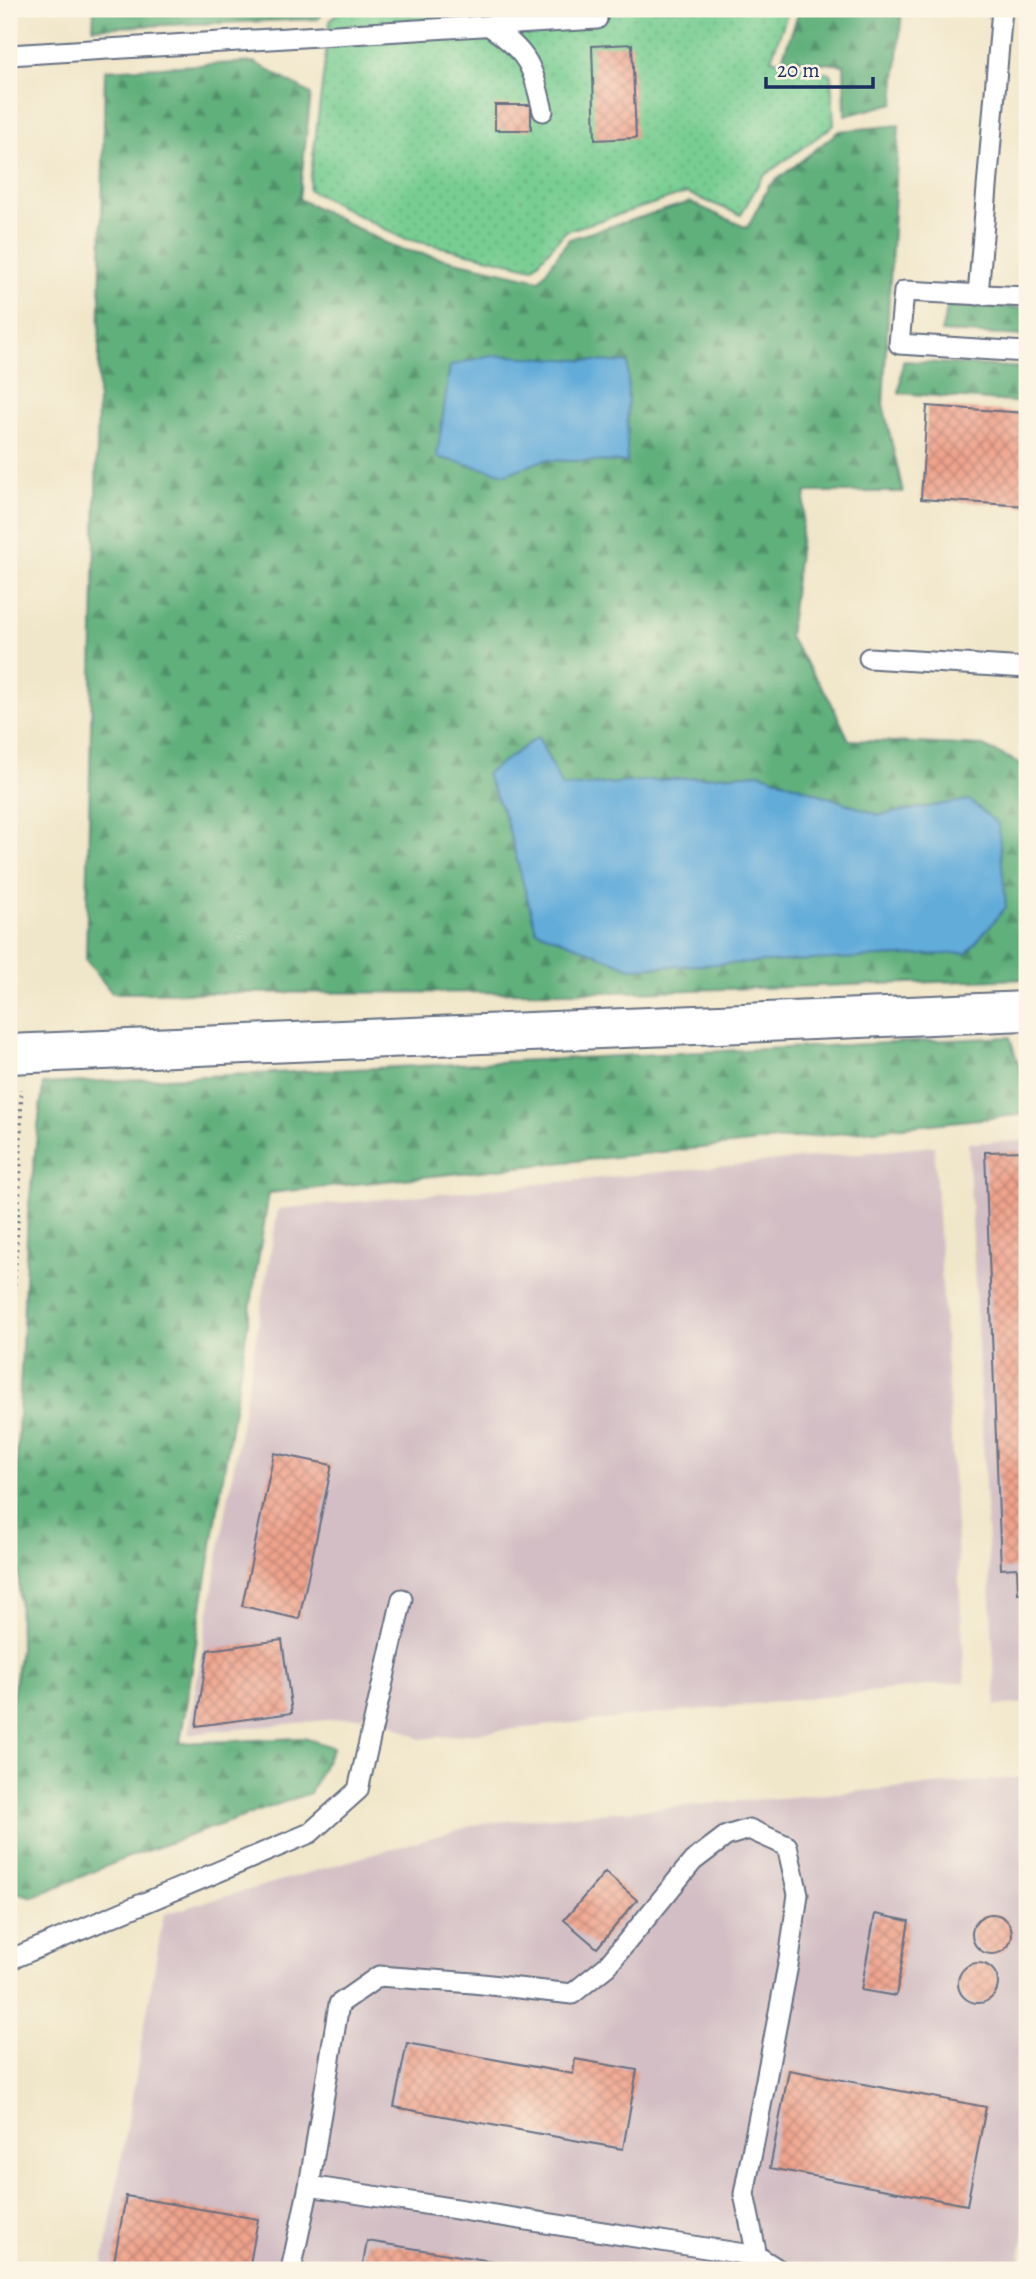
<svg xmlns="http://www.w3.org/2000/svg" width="1036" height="2279" font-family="Alegreya,serif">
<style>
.industrial{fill:#d2bec4}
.grass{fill:url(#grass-dots);stroke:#497e78;stroke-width:2}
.forest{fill:url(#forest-firs);stroke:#3e706d;stroke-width:2;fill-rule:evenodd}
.water{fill:#62acda;stroke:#3e6e9c;stroke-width:2}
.building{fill:url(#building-cross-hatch)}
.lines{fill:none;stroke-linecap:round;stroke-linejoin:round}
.service-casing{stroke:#666f83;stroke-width:23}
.minor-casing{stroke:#666f83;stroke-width:42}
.path{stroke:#666f83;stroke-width:4.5;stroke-dasharray:2 5;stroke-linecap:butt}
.service{stroke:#fff;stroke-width:19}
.minor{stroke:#fff;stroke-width:38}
</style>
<defs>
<pattern id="grass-dots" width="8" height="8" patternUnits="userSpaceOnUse" patternTransform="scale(1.75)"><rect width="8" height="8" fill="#77cd92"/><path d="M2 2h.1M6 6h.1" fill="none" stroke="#66b080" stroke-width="1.8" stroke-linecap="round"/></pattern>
<pattern id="forest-firs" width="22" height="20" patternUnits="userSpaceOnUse" patternTransform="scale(1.75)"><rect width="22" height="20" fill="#61b07c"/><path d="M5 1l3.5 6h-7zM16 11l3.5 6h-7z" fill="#4f9069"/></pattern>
<pattern id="building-cross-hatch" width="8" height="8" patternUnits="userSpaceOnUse" patternTransform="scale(1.75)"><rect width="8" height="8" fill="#efa38c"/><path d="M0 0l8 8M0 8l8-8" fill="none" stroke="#c18576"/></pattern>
</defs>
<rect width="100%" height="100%" fill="#fcf5e5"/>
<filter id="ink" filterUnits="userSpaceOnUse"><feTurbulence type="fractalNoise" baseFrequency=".0143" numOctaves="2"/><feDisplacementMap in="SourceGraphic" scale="14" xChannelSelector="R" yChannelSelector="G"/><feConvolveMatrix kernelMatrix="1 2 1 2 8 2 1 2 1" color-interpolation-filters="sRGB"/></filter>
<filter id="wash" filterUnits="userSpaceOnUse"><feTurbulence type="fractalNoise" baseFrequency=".00686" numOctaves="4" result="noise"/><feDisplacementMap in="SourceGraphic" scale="28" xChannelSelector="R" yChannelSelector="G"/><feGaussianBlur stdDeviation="1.57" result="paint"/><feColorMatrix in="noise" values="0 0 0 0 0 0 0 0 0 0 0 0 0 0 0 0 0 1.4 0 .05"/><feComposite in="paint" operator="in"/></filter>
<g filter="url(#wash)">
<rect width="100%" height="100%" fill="#f0e6c9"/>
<path class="industrial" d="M 1027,1141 L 1027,1703 L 996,1706 L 968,1143 Z
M 934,1146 L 965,1682 L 420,1739 L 376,1715 L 188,1734 L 278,1209 Z
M 1027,1777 L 1027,2209 L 1019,2270 L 102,2270 L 164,1914 L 482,1823 Z"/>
<path class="grass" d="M 341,9 L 789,9 L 771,59 L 831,74 L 834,125 L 762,177 L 741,215 L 687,193 L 566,231 L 533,268 L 402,238 L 309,190 L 330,21 Z"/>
<path class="forest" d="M 94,9 L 327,9 L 318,19 L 93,28 Z
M 800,9 L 902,9 L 894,103 L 845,116 L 844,65 L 782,59 Z
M 254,62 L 311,94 L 299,199 L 396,248 L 540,280 L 569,239 L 690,202 L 747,228 L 769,186 L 839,131 L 899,125 L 883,404 L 903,492 L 806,492 L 789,637 L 830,700 L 849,740 L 983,746 L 1026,766 L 1027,979 L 634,992 L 112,993 L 86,960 L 105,70 ZM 627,363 L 627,462 L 544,460 ZM 538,737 L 562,787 L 760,773 L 879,815 L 969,801 L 536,930 L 505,816 L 487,774 Z
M 948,305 L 1027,308 L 1027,336 L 941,332 Z
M 903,361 L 1027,368 L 1027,403 L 899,393 Z
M 1010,1037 L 1027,1093 L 1027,1114 L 269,1193 L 180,1743 L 304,1738 L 333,1747 L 310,1793 L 126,1858 L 33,1897 L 9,1890 L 9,1721 L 20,1649 L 17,1457 L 28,1214 L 43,1084 Z"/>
<path class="water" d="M 491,355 L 628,363 L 627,462 L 544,460 L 506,474 L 437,457 L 450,366 Z
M 538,737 L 562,787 L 760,773 L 879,815 L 969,800 L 998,824 L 1006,907 L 967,953 L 631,968 L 536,930 L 505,816 L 486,774 Z"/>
<g id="blocks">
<path class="building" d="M 632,44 L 636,138 L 595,140 L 592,46 Z
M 495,105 L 531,105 L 531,130 L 495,130 Z
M 927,406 L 1027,413 L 1027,506 L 921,499 Z
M 1027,1151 L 1027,1593 L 1018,1593 L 1017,1568 L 1001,1569 L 985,1152 Z
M 274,1453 L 332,1465 L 299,1619 L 242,1606 Z
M 282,1640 L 292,1713 L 196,1726 L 208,1650 Z
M 605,1872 L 637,1900 L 597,1948 L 564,1920 Z
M972 1934a20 20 0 1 1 40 0a20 20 0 1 1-40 0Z
M 875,1914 L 909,1921 L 896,1996 L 861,1990 Z
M958 1983a20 20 0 1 1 40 0a20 20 0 1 1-40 0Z
M 407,2043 L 573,2074 L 575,2059 L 637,2070 L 623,2149 L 394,2107 Z
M 789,2070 L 986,2107 L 967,2205 L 770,2168 Z
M 126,2196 L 258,2219 L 249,2270 L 130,2270 L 113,2267 Z
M 367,2241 L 542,2269 L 542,2270 L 362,2270 Z"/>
</g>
</g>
<g filter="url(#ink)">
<use href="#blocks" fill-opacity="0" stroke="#666f83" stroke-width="2"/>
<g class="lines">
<defs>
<path id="service" d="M 489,26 C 529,53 532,65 543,111
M 9,55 L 597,19
M 978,295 L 1002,9
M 1027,297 L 904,291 L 899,344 L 1027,352
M 869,658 L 1027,668
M 9,1960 L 310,1833 L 358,1790 L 402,1599
M 309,2186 L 339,2004 L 379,1976 L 473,1983 L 572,1994 L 607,1966 L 693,1861 L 726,1836 L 749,1829 L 787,1846 L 798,1894 L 789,1960 L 744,2194 L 757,2256
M 291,2270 L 309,2186 L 757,2256 L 779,2270"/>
<path id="minor" d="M 9,1054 L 1027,1011"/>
</defs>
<use href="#service" class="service-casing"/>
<use href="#minor" class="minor-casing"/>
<path class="path" d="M 9,1383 L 20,1175 L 21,1089"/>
<use href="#service" class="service"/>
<use href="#minor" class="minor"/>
</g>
</g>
<rect width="1036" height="2279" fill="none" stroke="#fcf5e5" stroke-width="35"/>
<path d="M766 77v10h107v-10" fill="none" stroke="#1b2f5e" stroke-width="3.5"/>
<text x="777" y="77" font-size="21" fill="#1b2f5e" stroke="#fcf5e5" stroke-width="5" paint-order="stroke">20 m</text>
</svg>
